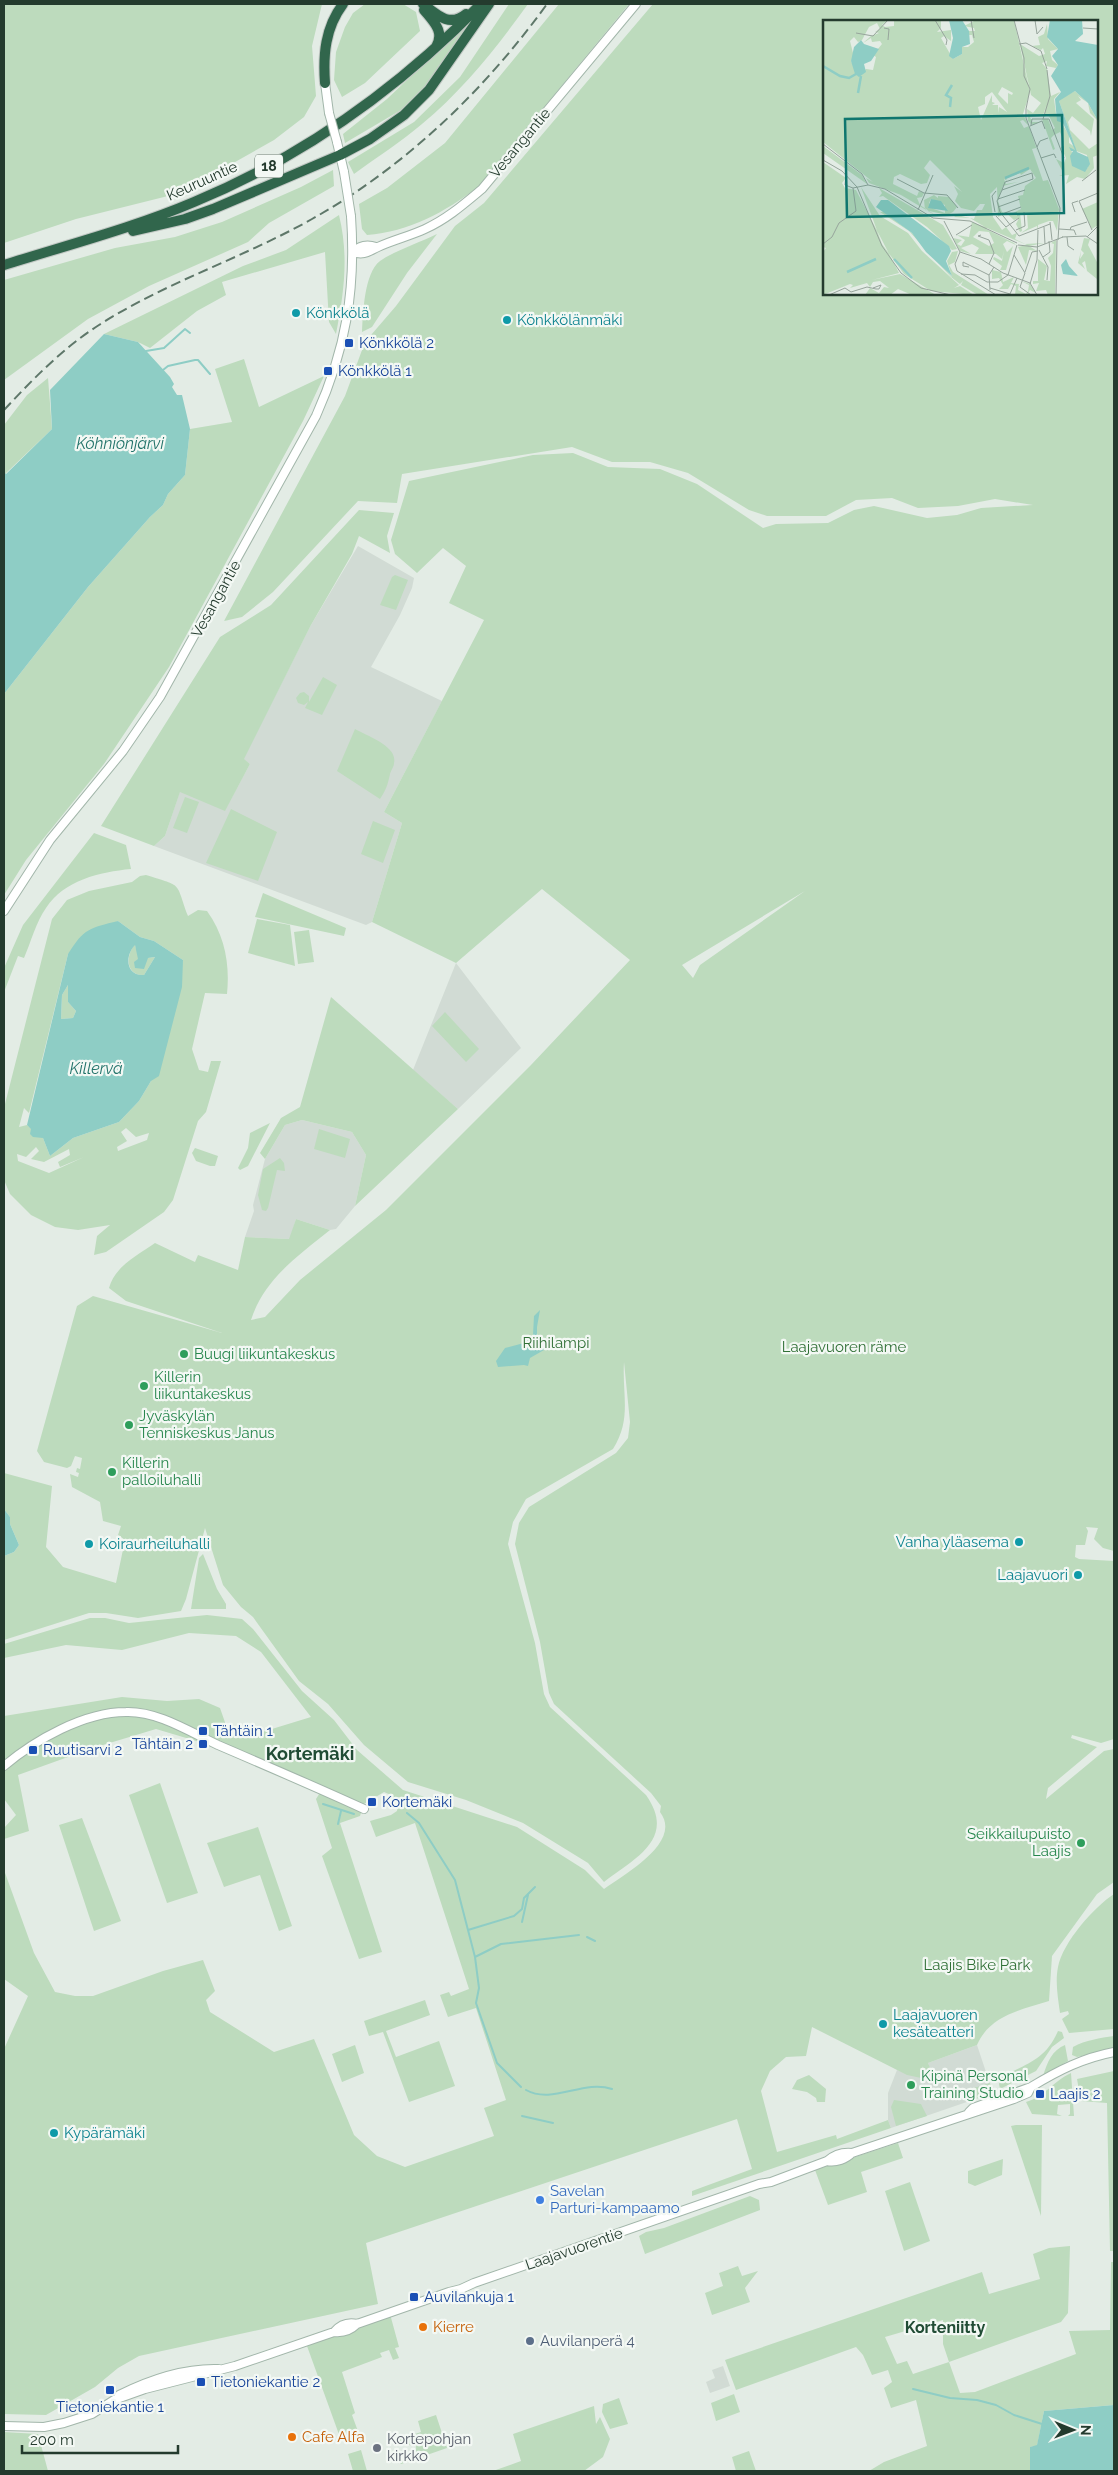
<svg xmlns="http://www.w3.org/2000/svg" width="1118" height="2475" font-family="Raleway,sans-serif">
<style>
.built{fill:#d1dbd4}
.green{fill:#bddbbd;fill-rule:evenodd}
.water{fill:#8ecdc5;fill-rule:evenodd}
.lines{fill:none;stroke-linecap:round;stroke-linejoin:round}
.stream{stroke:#8ecdc5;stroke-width:2}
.secondary-casing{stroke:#a2b6aa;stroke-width:10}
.highway-casing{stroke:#c2c8c4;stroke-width:12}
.secondary{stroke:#fff;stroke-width:8}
.highway{stroke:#31664c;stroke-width:10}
.rail{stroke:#5e7769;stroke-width:2;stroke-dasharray:10 5;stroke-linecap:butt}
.secondary-bridge-casing{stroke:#a2b6aa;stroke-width:10;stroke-linecap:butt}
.secondary-bridge{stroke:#fff;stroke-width:8}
.culture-dot{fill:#0f9aa8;stroke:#f3f8f4;stroke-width:2}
.transit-dot{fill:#1a4fb4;stroke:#f3f8f4;stroke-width:2}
.leisure-dot{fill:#2e9e5b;stroke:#f3f8f4;stroke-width:2}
.shop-dot{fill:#3f7fe0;stroke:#f3f8f4;stroke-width:2}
.food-dot{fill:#e8710a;stroke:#f3f8f4;stroke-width:2}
.service-dot{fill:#5c6f8a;stroke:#f3f8f4;stroke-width:2}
.worship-dot{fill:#6b7280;stroke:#f3f8f4;stroke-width:2}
.labels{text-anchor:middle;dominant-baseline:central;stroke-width:4.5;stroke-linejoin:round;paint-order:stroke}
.shield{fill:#f3f8f4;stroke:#627469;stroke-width:1}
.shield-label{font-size:14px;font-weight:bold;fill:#243b2e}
.street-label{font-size:15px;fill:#243b2e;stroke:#f3f8f4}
.culture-label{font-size:15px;fill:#0d838f;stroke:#f3f8f4;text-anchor:start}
.transit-label{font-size:15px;fill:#164399;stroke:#f3f8f4;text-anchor:start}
.park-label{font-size:15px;fill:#317037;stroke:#f3f8f4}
.leisure-label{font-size:15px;fill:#27864d;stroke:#f3f8f4;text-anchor:start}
.shop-label{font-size:15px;fill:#366cbe;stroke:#f3f8f4;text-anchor:start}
.food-label{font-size:15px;fill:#c56008;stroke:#f3f8f4;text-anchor:start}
.service-label{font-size:15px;fill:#4e5e75;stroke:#f3f8f4;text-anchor:start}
.worship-label{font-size:15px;fill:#5b616d;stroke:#f3f8f4;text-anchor:start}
.water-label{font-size:16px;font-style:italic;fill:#22736a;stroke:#f3f8f4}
.neighbourhood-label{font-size:16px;font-weight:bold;fill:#214c35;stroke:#f3f8f4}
.quarter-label{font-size:18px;font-weight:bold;fill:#214c35;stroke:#f3f8f4}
.inset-river{fill:none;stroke:#8ecdc5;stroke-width:2.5}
.inset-road{fill:none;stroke:#97a59c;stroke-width:1}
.view{fill:#0f766e;fill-opacity:0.15;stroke:#0f766e;stroke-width:2.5}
.inset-edge{fill:none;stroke:#243b2e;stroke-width:2.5}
</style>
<rect width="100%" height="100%" fill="#e3ece5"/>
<path class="built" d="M 358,546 L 414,578 L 412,588 L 400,615 L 371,667 L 442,701 L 384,812 L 402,823 L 372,922 L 366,925 L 154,846 L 165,836 L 180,791 L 225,810 L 250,764 L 243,759 L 311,625 Z
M 456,963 L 521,1048 L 458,1109 L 413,1070 Z
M 302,1120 L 352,1132 L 366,1155 L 355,1206 L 336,1229 L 330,1230 L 296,1219 L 290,1239 L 245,1237 L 254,1211 L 253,1205 L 265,1159 L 285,1125 Z
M 977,2045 L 993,2093 L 891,2128 L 888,2120 L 888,2093 L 897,2070 L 926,2079 L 922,2067 L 924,2066 L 927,2074 L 931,2072 L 928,2063 Z
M 723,2366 L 730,2386 L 710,2393 L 706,2382 L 715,2378 L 712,2370 Z"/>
<path class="green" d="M 4,4 L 322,4 L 312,46 L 316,96 L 304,117 L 274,140 L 180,193 L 76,219 L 4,243 Z
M 365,4 L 403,4 L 416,12 L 420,31 L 365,83 L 342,97 L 334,80 L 336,52 L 345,27 L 353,13 Z
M 509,4 L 528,4 C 497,47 463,90 422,124 C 401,142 377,157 354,174 L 348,162 L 414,122 L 460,77 Z
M 559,4 L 629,4 L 478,187 C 445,212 409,232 367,235 L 362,229 L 359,204 L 387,188 L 445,143 Z
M 653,4 L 1114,4 L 1114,1551 L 1103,1548 L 1094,1539 L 1098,1528 L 1086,1527 L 1088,1531 L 1085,1545 L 1076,1545 L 1075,1557 L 1079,1559 L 1114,1561 L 1114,1739 L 1101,1743 L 1072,1735 L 1071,1738 L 1097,1747 L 1048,1788 L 1046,1799 L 1104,1751 L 1114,1749 L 1114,1882 L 1097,1894 L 1052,1956 L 1049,2001 C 1021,2010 990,2015 977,2045 L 928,2063 L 932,2072 L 927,2074 L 922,2066 L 926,2079 L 907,2075 L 812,2027 L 806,2056 L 786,2057 L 770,2071 L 761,2091 L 777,2152 L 836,2135 L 837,2139 L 888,2120 L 891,2128 L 692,2196 L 692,2191 L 752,2169 L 737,2119 L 366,2243 L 378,2304 L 139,2356 L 118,2368 L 95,2387 L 46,2415 L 4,2414 L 4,2049 L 28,1996 L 4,1979 L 4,1870 L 34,1953 L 55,1992 L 75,1996 L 93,1996 L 163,1971 L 203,1960 L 215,1991 L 206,2000 L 210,2012 L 274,2052 L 314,2039 L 354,2135 L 377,2156 L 405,2167 L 494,2136 L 484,2108 L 506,2100 L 476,2008 L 448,2017 L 440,1995 L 449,1992 L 451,1996 L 469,1989 L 415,1823 L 376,1837 L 370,1821 L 391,1815 L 397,1811 L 398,1804 L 391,1795 L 384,1792 L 364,1804 L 360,1816 L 340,1823 L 382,1952 L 359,1959 L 322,1856 L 332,1848 L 316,1799 L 323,1788 L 257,1759 L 156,1729 L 93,1748 L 18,1775 L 29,1831 L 4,1839 L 4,1828 L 16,1815 L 4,1799 L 4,1716 L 122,1697 L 167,1701 L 199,1699 L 220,1708 L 227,1728 L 249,1736 L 311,1717 L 261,1652 L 236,1636 L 189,1633 L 122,1650 L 66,1645 L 4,1658 L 4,1644 L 90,1618 L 105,1618 L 129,1623 L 207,1615 L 242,1619 L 253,1629 L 302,1691 L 334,1720 L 357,1750 L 403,1790 L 517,1827 L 585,1870 L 604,1889 C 625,1874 683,1842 660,1812 L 661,1806 L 651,1793 L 554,1704 L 549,1693 L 540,1642 L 515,1544 L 519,1523 L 529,1507 L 616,1453 L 628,1438 L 630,1422 L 624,1362 C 622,1395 632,1419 613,1449 L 526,1499 L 513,1522 L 508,1544 L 535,1643 L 544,1694 L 550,1707 L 646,1795 C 677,1839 635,1858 604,1882 L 588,1863 L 523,1823 L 466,1800 L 408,1782 L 364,1745 L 328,1704 L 299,1681 L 253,1617 L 241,1607 L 223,1585 L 205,1528 L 186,1599 L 181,1611 L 138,1618 L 106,1613 L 89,1613 L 4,1640 L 4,1556 L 14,1552 L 19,1545 L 10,1524 L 10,1517 L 4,1509 L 4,1473 L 52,1486 L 46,1547 L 63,1567 L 116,1583 L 125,1540 L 118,1535 L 121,1526 L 103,1521 L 100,1502 L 72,1487 L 70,1474 L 78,1477 L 79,1473 L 76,1472 L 77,1468 L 80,1469 L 82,1458 L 75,1456 L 71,1466 L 67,1468 L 44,1462 L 37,1451 L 77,1306 L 93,1296 L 222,1333 L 126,1301 L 109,1288 C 115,1266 138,1255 155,1243 L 195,1262 L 198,1255 L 238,1270 L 245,1237 L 289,1239 L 296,1219 L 330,1230 C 299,1255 264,1279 251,1320 L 265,1317 L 300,1280 L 386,1210 L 531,1065 L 630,960 L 542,889 L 456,963 L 372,922 L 402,823 L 384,812 L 484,620 L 449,603 L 466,566 L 443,548 L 417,573 L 395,554 L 391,540 L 409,481 L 533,455 L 573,453 L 608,467 L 660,469 L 697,484 L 763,528 L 776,524 L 828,523 L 854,510 L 874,506 L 927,518 L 957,515 L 981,508 L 1033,505 L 995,499 L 958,506 L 918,508 L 892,498 L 856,500 L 826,516 L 767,516 L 749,510 L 688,473 L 650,462 L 612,462 L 572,447 L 402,474 L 397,503 L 358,501 L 273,592 L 242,617 L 224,621 L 345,396 L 365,342 L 396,306 L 455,226 L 484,203 ZM 824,21 L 1097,21 L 1097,294 L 824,294 ZM 805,891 L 700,965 L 693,978 L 682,965 Z
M 476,14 L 432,83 L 401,110 L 345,143 L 343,134 L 387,99 Z
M 333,170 L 334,186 L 269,223 L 248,242 L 149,286 L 88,319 L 4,380 L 4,280 L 115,248 L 175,237 L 222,222 L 301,187 Z
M 339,215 C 349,256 344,293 336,334 L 329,322 L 325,252 L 222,282 L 226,295 L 197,311 L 150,348 L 138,342 L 104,334 L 243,266 L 286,250 Z
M 437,234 L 407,273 L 372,327 L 362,332 C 363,314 364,273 380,261 C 396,250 419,243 437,234 Z
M 244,359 L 259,407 L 324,376 L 303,421 L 169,667 L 104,764 L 26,860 L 4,895 L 4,694 L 88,587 L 150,517 L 163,505 L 168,494 L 185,475 L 190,429 L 232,422 L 215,369 Z
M 48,378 L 52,429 L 4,475 L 4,425 L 27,395 Z
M 359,510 L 394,513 L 387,536 L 390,553 L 359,536 L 352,554 L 311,625 L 244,759 L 250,764 L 225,811 L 180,792 L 165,836 L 154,846 L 101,826 L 220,637 L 271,605 Z
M 395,575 L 408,580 L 396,610 L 380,605 L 392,577 Z
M 323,677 L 337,685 L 322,715 L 305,708 L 308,702 L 304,705 L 298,703 L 296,698 L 300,693 L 304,692 L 309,696 L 309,702 Z
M 355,729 C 367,736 398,746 394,763 C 394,767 391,770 390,774 C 388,784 386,790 380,799 L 337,771 Z
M 185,797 L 199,802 L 187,833 L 173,828 Z
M 231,809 L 277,832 L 258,881 L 206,863 Z
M 373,821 L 395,830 L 383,863 L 361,854 Z
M 94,833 L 126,845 L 131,869 C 100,872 64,880 46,908 C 36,922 31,942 24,958 L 18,956 L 4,992 L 4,968 L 23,925 Z
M 146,875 C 184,887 175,881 188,916 L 198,910 L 207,911 C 225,936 230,964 227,994 L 205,993 L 192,1049 L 199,1070 L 208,1072 L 211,1061 L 221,1061 L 206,1112 L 198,1121 L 173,1200 L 164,1212 L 106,1252 L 94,1255 L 97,1236 L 110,1225 L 78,1230 L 55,1227 L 31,1215 L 10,1194 L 4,1180 L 4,1108 L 52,919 L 67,900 L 89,891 L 132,882 L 140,876 ZM 118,921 L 140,937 L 154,941 L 183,960 L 151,1081 L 139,1101 L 119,1122 L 73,1138 L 50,1156 L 43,1138 L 27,1125 L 19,1127 L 24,1108 L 29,1113 L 68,954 ZM 126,1128 L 136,1137 L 149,1133 L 147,1140 L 118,1151 L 117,1147 L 127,1141 L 121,1132 ZM 36,1147 L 39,1151 L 31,1159 L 44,1162 L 69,1149 L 70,1155 L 58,1162 L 60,1167 L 84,1157 L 49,1173 L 18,1161 L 17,1154 L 26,1157 Z
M 263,893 L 346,928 L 344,936 L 255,917 Z
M 257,919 L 290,925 L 295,966 L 248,953 Z
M 309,930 L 314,962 L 298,964 L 294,932 Z
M 135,944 L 136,949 L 148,958 L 155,957 L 144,975 C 126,976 125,956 135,944 Z
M 68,985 L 68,1002 L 76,1011 L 73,1018 L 61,1019 L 62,995 Z
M 331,997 L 458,1109 L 355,1206 L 366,1155 L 352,1132 L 302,1120 L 285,1125 L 265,1159 L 260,1153 L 281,1118 L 300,1107 Z
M 445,1012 L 479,1049 L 466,1062 L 432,1026 Z
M 270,1123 L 248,1166 L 240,1170 L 238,1168 L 248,1148 L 250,1133 Z
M 319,1129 L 350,1139 L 345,1158 L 314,1149 Z
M 195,1148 L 218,1156 L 215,1166 L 210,1166 L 196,1161 L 192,1153 Z
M 280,1158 L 284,1163 L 285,1171 L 277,1170 L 268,1208 L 266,1211 L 262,1210 L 258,1195 L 263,1169 Z
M 203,1554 L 217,1589 L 226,1604 L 226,1609 L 191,1609 L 199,1558 Z
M 160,1783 L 198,1893 L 167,1903 L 129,1795 Z
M 82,1818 L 121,1921 L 94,1931 L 59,1825 Z
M 258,1827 L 292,1926 L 279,1931 L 260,1875 L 224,1887 L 207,1843 Z
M 1114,1894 L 1114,2029 L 1069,2033 L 1062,2019 L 1069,2014 L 1068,2011 L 1060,2013 C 1058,1998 1055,1982 1058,1967 C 1063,1942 1094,1907 1114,1894 Z
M 425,2000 L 430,2015 L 386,2031 L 396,2057 L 439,2041 L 455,2086 L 409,2102 L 383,2032 L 369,2036 L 364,2021 Z
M 1058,2031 L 1062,2032 L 1064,2038 L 1052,2047 L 1036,2071 L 1000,2089 L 999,2084 L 1001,2078 C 1026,2063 1045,2061 1058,2031 Z
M 1114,2036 L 1114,2049 L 1077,2057 L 1072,2055 L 1073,2047 C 1086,2040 1100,2038 1114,2036 Z
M 355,2045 L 364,2073 L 342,2082 L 332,2054 Z
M 1065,2045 L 1068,2061 L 1043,2076 C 1047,2063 1052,2050 1065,2045 Z
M 1114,2071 L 1114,2251 L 1110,2251 L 1107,2103 L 1081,2101 L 1077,2079 Z
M 1071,2073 L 1074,2116 L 1068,2116 L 1070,2114 L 1070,2104 L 1058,2105 L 1057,2114 L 1062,2116 L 1032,2114 L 1026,2102 C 1046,2096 1052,2082 1071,2073 Z
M 809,2075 L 826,2089 L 825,2102 L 817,2102 L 816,2098 L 807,2092 L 792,2089 L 797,2080 Z
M 990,2083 L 993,2093 L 967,2102 L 964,2091 Z
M 894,2100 L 921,2104 L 927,2116 L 896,2126 L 891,2107 Z
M 1016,2125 L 1042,2125 L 1041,2216 L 1011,2126 Z
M 898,2143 L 903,2158 L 861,2172 L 867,2192 L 828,2205 L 815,2170 Z
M 1003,2159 L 1002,2175 L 975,2186 L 968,2183 L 968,2171 Z
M 910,2182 L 930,2241 L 904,2251 L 885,2191 Z
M 750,2196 L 759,2200 L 760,2210 L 645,2254 L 639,2236 L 646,2232 L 664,2228 Z
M 1070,2246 L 1068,2313 L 1061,2322 L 949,2362 L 960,2393 L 975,2392 L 1076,2354 L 1069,2331 L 1110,2330 L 1111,2262 L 1114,2262 L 1114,2405 L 1044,2411 L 1037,2446 L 1030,2447 L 1030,2471 L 869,2471 L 884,2462 L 927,2446 L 916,2400 L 891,2408 L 884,2388 L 892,2382 L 888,2370 L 872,2375 L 863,2355 L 856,2347 L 736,2390 L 725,2360 L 982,2272 L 989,2294 L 1040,2279 L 1033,2254 L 1049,2248 ZM 943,2320 L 943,2344 L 949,2362 L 913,2374 L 907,2361 L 897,2364 L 885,2337 Z
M 738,2266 L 742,2276 L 758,2271 L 745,2288 L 750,2302 L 712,2315 L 705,2293 L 723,2286 L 719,2273 Z
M 390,2314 L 399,2347 L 395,2348 L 399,2358 L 393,2360 L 389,2350 L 380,2353 L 382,2357 L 342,2372 L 355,2413 L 352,2415 L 359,2434 L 341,2440 L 307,2346 Z
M 734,2394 L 740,2412 L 716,2421 L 711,2403 Z
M 619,2398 L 628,2424 L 610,2429 L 602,2412 L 603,2404 Z
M 594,2406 L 596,2424 L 600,2417 L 610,2439 L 603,2457 L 584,2471 L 493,2471 L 521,2461 L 513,2434 Z
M 436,2415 L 447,2448 L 401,2464 L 399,2462 L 415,2457 L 416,2446 L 395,2443 L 394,2441 L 421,2432 L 418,2421 Z
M 4,2432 L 38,2434 L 48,2471 L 4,2471 Z
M 361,2450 L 367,2471 L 353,2471 L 348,2454 Z
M 749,2451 L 756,2471 L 736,2471 L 732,2457 Z"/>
<path class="water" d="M 104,334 L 138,342 L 170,377 L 174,384 L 172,387 L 177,395 L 182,395 L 190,429 L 185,475 L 168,494 L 163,505 L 150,517 L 88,587 L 4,694 L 4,476 L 52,429 L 50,390 Z
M 118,921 L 140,937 L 154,941 L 183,960 L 182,987 L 159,1076 L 151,1081 L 139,1101 L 119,1122 L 73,1138 L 50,1156 L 43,1138 L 33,1137 L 30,1134 L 31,1129 L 27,1125 L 68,954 C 84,928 90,928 118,921 ZM 135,945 L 138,959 L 134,962 L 135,968 L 144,969 L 148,958 L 155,957 L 144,975 C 125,976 125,955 135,945 ZM 68,985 L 68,1002 L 76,1011 L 73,1018 L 61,1019 L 62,995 Z
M 540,1310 L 537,1327 L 537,1340 L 544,1350 L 530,1358 L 528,1366 L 524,1365 L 498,1367 L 496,1361 L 505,1348 L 524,1343 L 533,1335 L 534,1316 Z
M 4,1509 L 10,1517 L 10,1524 L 19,1545 L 14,1552 L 4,1556 Z
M 1114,2405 L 1114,2471 L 1030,2471 L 1030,2447 L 1037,2445 L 1044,2411 Z"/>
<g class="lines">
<path class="stream" d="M 146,351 L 164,348 L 185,329 L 190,333
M 163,370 L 168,366 L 195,360 L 198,360 L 210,374
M 4,473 L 6,476
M 323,1804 L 354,1814
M 407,1813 L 419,1823 L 455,1880 L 475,1957 L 479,1988 L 476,2003 L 497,2063 L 521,2087
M 338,1824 L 341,1811
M 522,1922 L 528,1895
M 468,1930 L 514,1916 L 522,1909 L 524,1898 L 535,1887
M 587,1937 L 595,1941
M 475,1957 L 501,1944 L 579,1935
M 526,2090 C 553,2105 583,2079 612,2089
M 522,2116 L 553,2123
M 913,2389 L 950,2398 L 977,2400 L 996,2405 L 1014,2415 L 1042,2424"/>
<defs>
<path id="secondary" d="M 325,83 L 329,113
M 337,142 L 344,172
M 353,252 C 364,256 369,251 378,247 C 393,240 410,236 425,229 C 447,219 464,204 482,189 L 636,4
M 353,252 C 360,245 367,244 376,247
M 4,911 L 50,840 L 123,751 L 160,697 L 316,416 C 346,349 356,290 351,216
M 4,1766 C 35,1740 84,1712 126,1712 C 158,1711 190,1732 218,1745 C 267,1766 316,1787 364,1809
M 969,2112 L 973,2108 L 1031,2087
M 827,2161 C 836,2163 846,2159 852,2153 L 1014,2099 L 1028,2093 L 1031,2087 C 1059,2070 1083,2058 1114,2052
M 334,2332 C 340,2325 348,2322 357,2324 L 449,2292 L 461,2289 L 474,2283 L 759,2184 L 771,2182 L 827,2161 C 834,2155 843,2152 852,2153
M 119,2395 C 149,2380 183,2368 218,2369
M 4,2426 L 44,2427 L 64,2423 L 92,2414 L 114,2400 L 145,2389 L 235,2366 L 334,2332 C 343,2333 351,2330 357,2324"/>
<path id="highway" d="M 423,4 C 436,14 449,28 466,14
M 424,10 C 434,22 445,32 436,47
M 325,83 C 323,55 325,28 343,4
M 133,231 L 185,219 L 213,209 L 340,155 L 370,139 L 404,115 L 429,90 L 489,4
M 4,265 C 67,245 133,228 194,202 C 302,157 399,88 481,4"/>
</defs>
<use href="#secondary" class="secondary-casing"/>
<use href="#highway" class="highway-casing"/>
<use href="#secondary" class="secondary"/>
<use href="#highway" class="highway"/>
<path class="rail" d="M 4,410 C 33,379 63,348 99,325 C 166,282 243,258 312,219 C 405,167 485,90 547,4"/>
<defs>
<path id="secondary-bridge" d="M 329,113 L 337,142
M 344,172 L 351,216"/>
</defs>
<use href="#secondary-bridge" class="secondary-bridge-casing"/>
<use href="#secondary-bridge" class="secondary-bridge"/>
</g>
<g class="culture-dot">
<circle cx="296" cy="313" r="5"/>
<circle cx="507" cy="320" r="5"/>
<circle cx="1019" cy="1542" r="5"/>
<circle cx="89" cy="1544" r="5"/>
<circle cx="1078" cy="1575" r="5"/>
<circle cx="883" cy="2024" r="5"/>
<circle cx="54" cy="2133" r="5"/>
</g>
<g class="transit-dot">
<rect x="344" y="338" width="10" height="10" rx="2.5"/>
<rect x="323" y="366" width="10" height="10" rx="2.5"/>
<rect x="198" y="1726" width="10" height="10" rx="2.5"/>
<rect x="198" y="1739" width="10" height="10" rx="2.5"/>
<rect x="28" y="1745" width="10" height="10" rx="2.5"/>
<rect x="367" y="1797" width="10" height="10" rx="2.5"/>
<rect x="1035" y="2089" width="10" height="10" rx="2.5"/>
<rect x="409" y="2292" width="10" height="10" rx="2.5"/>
<rect x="196" y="2377" width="10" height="10" rx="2.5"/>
<rect x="105" y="2385" width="10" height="10" rx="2.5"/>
</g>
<g class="leisure-dot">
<circle cx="184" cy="1354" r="5"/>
<circle cx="144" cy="1386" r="5"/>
<circle cx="129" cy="1425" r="5"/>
<circle cx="112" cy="1472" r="5"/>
<circle cx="1081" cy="1843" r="5"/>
<circle cx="911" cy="2085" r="5"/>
</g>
<circle class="shop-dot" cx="540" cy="2200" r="5"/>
<g class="food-dot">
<circle cx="423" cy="2327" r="5"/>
<circle cx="292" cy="2437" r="5"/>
</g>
<circle class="service-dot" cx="530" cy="2341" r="5"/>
<circle class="worship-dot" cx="377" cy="2448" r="5"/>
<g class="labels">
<rect class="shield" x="255" y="154.5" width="28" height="23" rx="4"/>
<g class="shield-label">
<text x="269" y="166">18</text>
</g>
<g class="street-label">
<text transform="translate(520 143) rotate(-50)">Vesangantie</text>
<text transform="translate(202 181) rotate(-24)">Keuruuntie</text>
<text transform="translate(216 599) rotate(-61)">Vesangantie</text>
<text transform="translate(574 2249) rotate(-19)">Laajavuorentie</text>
</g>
<g class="culture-label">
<text x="306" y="313">Könkkölä</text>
<text x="517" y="320">Könkkölänmäki</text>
<text x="1009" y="1542" text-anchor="end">Vanha yläasema</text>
<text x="99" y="1544">Koiraurheiluhalli</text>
<text x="1068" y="1575" text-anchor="end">Laajavuori</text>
<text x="893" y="2015">Laajavuoren<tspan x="893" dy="17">kesäteatteri</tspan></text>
<text x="64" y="2133">Kypärämäki</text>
</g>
<g class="transit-label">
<text x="359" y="343">Könkkölä 2</text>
<text x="338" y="371">Könkkölä 1</text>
<text x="213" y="1731">Tähtäin 1</text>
<text x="193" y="1744" text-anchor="end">Tähtäin 2</text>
<text x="43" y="1750">Ruutisarvi 2</text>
<text x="382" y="1802">Kortemäki</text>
<text x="1050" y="2094">Laajis 2</text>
<text x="424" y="2297">Auvilankuja 1</text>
<text x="211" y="2382">Tietoniekantie 2</text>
<text x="110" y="2407" text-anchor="middle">Tietoniekantie 1</text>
</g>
<g class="park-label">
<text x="556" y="1343">Riihilampi</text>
<text x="844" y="1347">Laajavuoren räme</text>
<text x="977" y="1965">Laajis Bike Park</text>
</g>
<g class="leisure-label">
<text x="194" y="1354">Buugi liikuntakeskus</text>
<text x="154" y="1377">Killerin<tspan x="154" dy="17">liikuntakeskus</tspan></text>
<text x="139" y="1416">Jyväskylän<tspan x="139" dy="17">Tenniskeskus Janus</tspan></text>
<text x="122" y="1463">Killerin<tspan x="122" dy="17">palloiluhalli</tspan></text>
<text x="1071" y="1834" text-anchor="end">Seikkailupuisto<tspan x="1071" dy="17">Laajis</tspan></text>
<text x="921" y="2076">Kipinä Personal<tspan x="921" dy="17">Training Studio</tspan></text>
</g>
<g class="shop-label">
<text x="550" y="2191">Savelan<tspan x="550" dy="17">Parturi-kampaamo</tspan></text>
</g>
<g class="food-label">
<text x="433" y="2327">Kierre</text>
<text x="302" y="2437">Cafe Alfa</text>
</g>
<g class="service-label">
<text x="540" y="2341">Auvilanperä 4</text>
</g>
<g class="worship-label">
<text x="387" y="2439">Kortepohjan<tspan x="387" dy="17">kirkko</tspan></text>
</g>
<g class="water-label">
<text x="120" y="443">Köhniönjärvi</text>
<text x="96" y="1068">Killervä</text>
</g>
<g class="neighbourhood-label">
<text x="945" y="2327">Korteniitty</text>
</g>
<g class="quarter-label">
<text x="310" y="1753">Kortemäki</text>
</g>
</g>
<g transform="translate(823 20)">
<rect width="275" height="275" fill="#e3ece5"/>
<path d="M 0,0 L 65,0 L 59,5 L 62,7 L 71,6 L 71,0 L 118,0 L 118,8 L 114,12 L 128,10 L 128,21 L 121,16 L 118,18 L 130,39 L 139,34 L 138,27 L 145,27 L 151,22 L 149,15 L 145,15 L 146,11 L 152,11 L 151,8 L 141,6 L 153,0 L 191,0 L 207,72 L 200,94 L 206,106 L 200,100 L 197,101 L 201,108 L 206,106 L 215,133 L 213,128 L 209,129 L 220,161 L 225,160 L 236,189 L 234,211 L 230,201 L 226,201 L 215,205 L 215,210 L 214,206 L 198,213 L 205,208 L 204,194 L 197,193 L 199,211 L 197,212 L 193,204 L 196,198 L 191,200 L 183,193 L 175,197 L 174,167 L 167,174 L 170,197 L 179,210 L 183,207 L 189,215 L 194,213 L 192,219 L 202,224 L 221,223 L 206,226 L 214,231 L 206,230 L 203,245 L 195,227 L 204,225 L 164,208 L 163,209 L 191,223 L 193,225 L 184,221 L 180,224 L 184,232 L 190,226 L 183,250 L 177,250 L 179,246 L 170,239 L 171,237 L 179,241 L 181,231 L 179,239 L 173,234 L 152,234 L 156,228 L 149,224 L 138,228 L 148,234 L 137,231 L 130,218 L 139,220 L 134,224 L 138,226 L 142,220 L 134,215 L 146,217 L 149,202 L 162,207 L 147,198 L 131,197 L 134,195 L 151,199 L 154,190 L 159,190 L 162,184 L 157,184 L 151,191 L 138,188 L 132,181 L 135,174 L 131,166 L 139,172 L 107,140 L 101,148 L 107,155 L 104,163 L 98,164 L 77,154 L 71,157 L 70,164 L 94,176 L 96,171 L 101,173 L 99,177 L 94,178 L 97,185 L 115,197 L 78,175 L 46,163 L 43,158 L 50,162 L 0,122 ZM 54,3 L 57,9 L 52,12 L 56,13 L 48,16 L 40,23 L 48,18 L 49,22 L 57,21 L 59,24 L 50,35 L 53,37 L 50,50 L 43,49 L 35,56 L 28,41 L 31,37 L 27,21 L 31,17 L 35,22 L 39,20 L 46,7 ZM 179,67 L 190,73 L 189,75 L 185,73 L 185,84 L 175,74 ZM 169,72 L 184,92 L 176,87 L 175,93 L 175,85 L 169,85 L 172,83 L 169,82 L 169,75 L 158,100 L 155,87 L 162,84 L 162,77 ZM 207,149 L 213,158 L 202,166 L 200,175 L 195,176 L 198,189 L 186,195 L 179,192 L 175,181 L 180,166 L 195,162 L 183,164 L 181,159 L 184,161 L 183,158 L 197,153 L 198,155 ZM 156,211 L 166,212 L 171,223 L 166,226 L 150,217 ZM 224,4 L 225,19 L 235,29 L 227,31 L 229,40 L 235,45 L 233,48 L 223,46 L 224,41 L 219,43 L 224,49 L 228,76 L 237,72 L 231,79 L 233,94 L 246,115 L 246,123 L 252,127 L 236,81 L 238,78 L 252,71 L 265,83 L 275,101 L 267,93 L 265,83 L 255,76 L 258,80 L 253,83 L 271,99 L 268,116 L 267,111 L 249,96 L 245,102 L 247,110 L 266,129 L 275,123 L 275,135 L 270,137 L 271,148 L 262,159 L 254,157 L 243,164 L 246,155 L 236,156 L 241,154 L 233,139 L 241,143 L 243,138 L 238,127 L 241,126 L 239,117 L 237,112 L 231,115 L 228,118 L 232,129 L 230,130 L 219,99 L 225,99 L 229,110 L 232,108 L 226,96 L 221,96 L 223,86 L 220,96 L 207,97 L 209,102 L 217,102 L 209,105 L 205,101 L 204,89 L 210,93 L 218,83 L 208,75 L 197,24 L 216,36 L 222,34 L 220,28 L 218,30 L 209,26 L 217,25 L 215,17 L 221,14 ZM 248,129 L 264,135 L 265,148 L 260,147 L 261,151 L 253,147 ZM 0,126 L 39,155 L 44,164 L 0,133 ZM 0,142 L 23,158 L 19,163 L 22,168 L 33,170 L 76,253 L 49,260 L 77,254 L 113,275 L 89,275 L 75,269 L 67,275 L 42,275 L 47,268 L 56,273 L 61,267 L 66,268 L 57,261 L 50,262 L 47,267 L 44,263 L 27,268 L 30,265 L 27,264 L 0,275 L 0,232 L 3,228 L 0,227 ZM 38,167 L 57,196 L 85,213 L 99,231 L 136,265 L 131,268 L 137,266 L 151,275 L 108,271 L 81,254 L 59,224 ZM 56,168 L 120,205 L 134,229 L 129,230 L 104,207 L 60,176 L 56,177 L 59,173 ZM 111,175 L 115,178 L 115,176 L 126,177 L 134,187 L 130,192 L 124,195 L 102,190 L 101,180 ZM 108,179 L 122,185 L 122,193 L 111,189 L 106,183 ZM 275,182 L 275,205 L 269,209 L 259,189 ZM 57,192 L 61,192 L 89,213 L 129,257 L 124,241 L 129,232 L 135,231 L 132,242 L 126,245 L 130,252 L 166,275 L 155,275 L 138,265 L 140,261 L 137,264 L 128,257 L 86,211 ZM 261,218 L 267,219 L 265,225 L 275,244 L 274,259 L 264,251 L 262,241 L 259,243 L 262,249 L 255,243 L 258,231 L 257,239 L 261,233 L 258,230 ZM 233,220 L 232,275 L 225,275 L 223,270 L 213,271 L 216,263 L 210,264 L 210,261 L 215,261 L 215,239 L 224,246 L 221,260 L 227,261 L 228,246 L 225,238 L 230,233 L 231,224 L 228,223 ZM 169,250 L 178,252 L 180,262 L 191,257 L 188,263 L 196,264 L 195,270 L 203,274 L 205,271 L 206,265 L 198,261 L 207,264 L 213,273 L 207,270 L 204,275 L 192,275 L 193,266 L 188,264 L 185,269 L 176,269 L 180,265 L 176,258 L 169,259 Z" fill="#bddbbd" fill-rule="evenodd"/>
<path d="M 126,0 L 139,0 L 146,11 L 147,24 L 139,27 L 139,34 L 130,39 L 126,36 L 130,18 ZM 227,0 L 259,0 L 260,14 L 252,21 L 275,25 L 275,101 L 265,83 L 252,71 L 236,81 L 254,132 L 265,137 L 267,144 L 262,152 L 249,146 L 247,136 L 250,131 L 248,131 L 246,127 L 252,130 L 240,103 L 234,101 L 232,79 L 238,72 L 228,56 L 235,45 L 229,36 L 235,29 L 224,17 ZM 38,20 L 41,24 L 56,29 L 48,41 L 41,44 L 43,52 L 36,57 L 32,54 L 28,41 L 31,27 ZM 108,179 L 118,181 L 125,191 L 105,188 ZM 58,180 L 65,180 L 126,226 L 128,231 L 123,241 L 129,256 L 103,232 L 89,213 L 53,187 ZM 243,239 L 246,246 L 255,256 L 240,254 L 238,245 Z" fill="#8ecdc5"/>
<path class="inset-river" d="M 0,46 L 17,56 L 26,58 L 33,54M 35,73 L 38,56M 127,87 L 128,78 L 123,75 L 129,65M 182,158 L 206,148M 71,239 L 89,258M 24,252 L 53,239"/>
<path class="inset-road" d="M 112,0 L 124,20 L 123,25M 148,0 L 151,18M 191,0 L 201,38 L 201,56 L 207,69 L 203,89M 212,0 L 214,14 L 220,7M 61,8 L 66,9 L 65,20M 260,8 L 275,9M 33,13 L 50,16 L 65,0M 196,24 L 203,23 L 218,31 L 224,49M 203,89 L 203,98 L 237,188 L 235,220M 220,99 L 227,76 L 224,50M 208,105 L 209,99 L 226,99 L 241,138M 207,106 L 219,101 L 222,109M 0,124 L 39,154 L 45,165M 214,127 L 217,121 L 225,118M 218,138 L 231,134 L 233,138M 0,140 L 19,151 L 34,167 L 59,226 L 78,253 L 98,268 L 128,275M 23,154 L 22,165 L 30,168M 74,159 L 101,173 L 124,175 L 135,188M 259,161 L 273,150M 179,170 L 210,159 L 209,153 L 182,162 L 179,170 L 175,179 L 174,181 L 177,192 L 196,216M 175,179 L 202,170M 175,187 L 197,179M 95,190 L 110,155M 172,192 L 169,176 L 173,171M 252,192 L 249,183 L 255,181M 179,194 L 198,187M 173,196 L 183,207 L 196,198M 121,201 L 137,232 L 158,239 L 180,253 L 207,263 L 214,275M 227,202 L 229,220M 221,207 L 222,224M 236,209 L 251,210 L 253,215M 193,210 L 202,206 L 201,192M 247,210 L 248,207 L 264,202M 269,210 L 256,181 L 275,173M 133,215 L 149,205M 158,215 L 155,216 L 166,220 L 171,233 L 166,244M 196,216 L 227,204M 239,217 L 263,216 L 275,224M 244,217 L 245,226 L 251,230M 264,217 L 275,206M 0,224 L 9,217 L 16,203 L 33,191 L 30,168 L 45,165 L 62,169 L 110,198 L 147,201 L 194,223M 195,225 L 214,227 L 240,217M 216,230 L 225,247 L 224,260M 137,232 L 132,244 L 134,251 L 173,275M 191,235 L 202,253 L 197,267 L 208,275M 220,237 L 227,232 L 226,221M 146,247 L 140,246 L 140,242 L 166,255M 202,252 L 209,232 L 215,231M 138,254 L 152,255 L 164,262 L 175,262 L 185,255 L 194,225M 207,264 L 214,240 L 215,210M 167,268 L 187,274M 167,270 L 166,255 L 171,247M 187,274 L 194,258M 6,275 L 22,268 L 28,272 L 44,267 L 53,269 L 56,269 L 58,265 L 50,268M 233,275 L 234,220"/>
<path class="view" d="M 239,95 L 241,193 L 24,197 L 22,99 Z"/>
<rect width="275" height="275" class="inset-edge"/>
</g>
<rect width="1118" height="2475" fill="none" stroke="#243b2e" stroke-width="10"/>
<g transform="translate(1073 2430) rotate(91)" stroke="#f3f8f4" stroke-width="4" paint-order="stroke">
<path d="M0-4L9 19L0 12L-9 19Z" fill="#243b2e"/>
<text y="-8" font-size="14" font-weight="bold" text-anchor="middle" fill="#243b2e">N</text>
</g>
<path d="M22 2445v8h156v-8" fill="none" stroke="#243b2e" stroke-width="2.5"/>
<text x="30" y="2445" font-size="15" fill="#243b2e" stroke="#f3f8f4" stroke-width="4" paint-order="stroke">200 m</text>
</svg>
